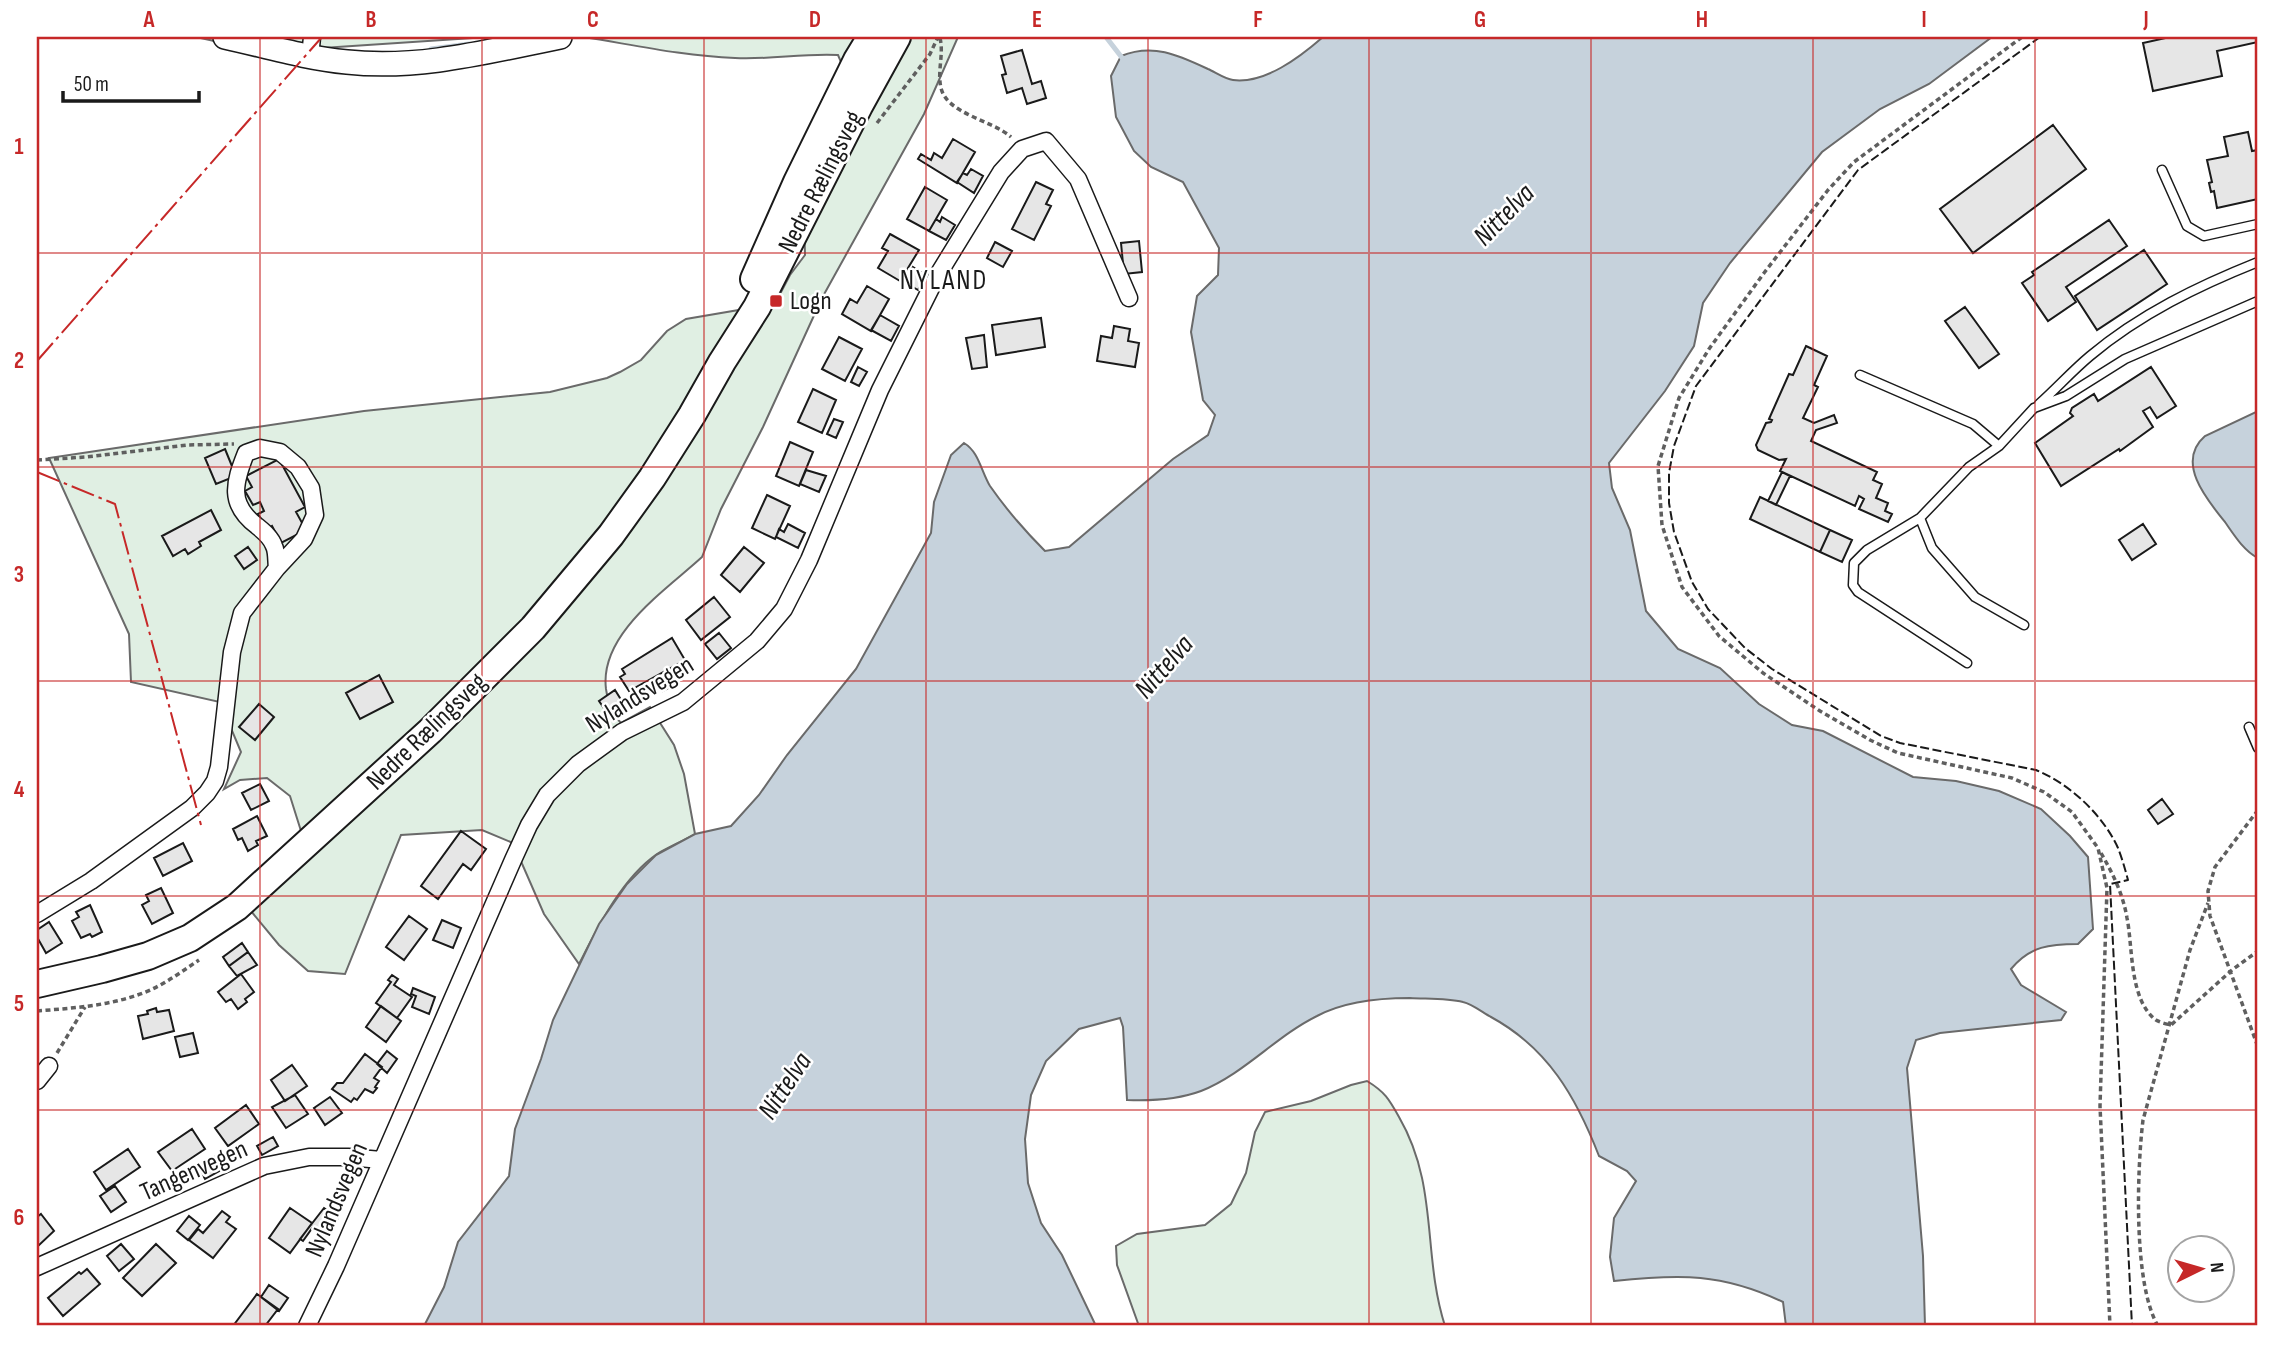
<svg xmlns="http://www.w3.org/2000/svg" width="2295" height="1363" font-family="'Sofia Sans Condensed',sans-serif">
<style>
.green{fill:#e0efe3;stroke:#6a6a6a;stroke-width:2}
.water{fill:#c6d2dc;stroke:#6a6a6a;stroke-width:2}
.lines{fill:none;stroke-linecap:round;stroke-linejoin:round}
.stream{stroke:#c6d2dc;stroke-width:5}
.building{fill:#e6e6e6;stroke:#1a1a1a;stroke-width:2}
.service-casing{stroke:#1a1a1a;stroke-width:11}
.minor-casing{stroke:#1a1a1a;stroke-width:19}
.secondary-casing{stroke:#1a1a1a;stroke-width:26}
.primary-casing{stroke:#1a1a1a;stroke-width:30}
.path{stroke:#5f5f5f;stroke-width:3.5;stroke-dasharray:5 3.5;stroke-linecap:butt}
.service{stroke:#fff;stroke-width:8}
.minor{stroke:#fff;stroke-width:16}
.secondary{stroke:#fff;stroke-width:23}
.primary{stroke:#fff;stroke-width:26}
.fence{stroke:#1a1a1a;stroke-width:2;stroke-dasharray:9 3.5;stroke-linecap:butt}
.power{stroke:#c62828;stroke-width:2;stroke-dasharray:24 5 3.5 5;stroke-linecap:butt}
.grid{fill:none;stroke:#c62828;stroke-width:2;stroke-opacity:0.55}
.poi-dot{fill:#c62828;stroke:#fff;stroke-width:2.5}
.labels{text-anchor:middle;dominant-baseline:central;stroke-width:5;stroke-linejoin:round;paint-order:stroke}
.street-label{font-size:26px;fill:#1a1a1a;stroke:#fff}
.poi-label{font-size:26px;fill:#1a1a1a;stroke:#fff;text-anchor:start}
.water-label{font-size:28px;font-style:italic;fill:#1a1a1a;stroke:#fff}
.neighbourhood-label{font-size:28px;letter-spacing:2px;fill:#1a1a1a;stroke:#fff}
.neatline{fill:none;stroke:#c62828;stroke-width:2.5}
.grid-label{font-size:23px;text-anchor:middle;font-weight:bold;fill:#c62828}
</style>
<rect width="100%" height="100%" fill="#fff"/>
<path class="green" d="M 196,37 L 488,37 L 292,50 L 246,48 Z
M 584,37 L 958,37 L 924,114 L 822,298 L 763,427 L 721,509 L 702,557 C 666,590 599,634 606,689 C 609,706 609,710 621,723 L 650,707 L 674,745 L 684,774 L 695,834 C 683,841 669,847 657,854 C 622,878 598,927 579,964 L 544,914 L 513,843 L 482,830 L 401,835 L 345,974 L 308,971 L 279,945 L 241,899 L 301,831 L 290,796 L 267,778 L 240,780 L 224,789 L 241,752 L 220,702 L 131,682 L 129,634 L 49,458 L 364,411 L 550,392 L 607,378 L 620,372 L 641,360 L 667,331 L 686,319 L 762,306 L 780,294 L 790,275 L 805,255 L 804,219 L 844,69 L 838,55 C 803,53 769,60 735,58 C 683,56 634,45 584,37 Z
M 1367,1081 C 1385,1092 1389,1099 1399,1117 C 1439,1186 1422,1254 1445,1326 L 1139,1326 L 1117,1265 L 1116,1246 L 1137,1234 L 1205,1225 L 1231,1204 L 1246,1173 L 1255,1132 L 1265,1112 L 1311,1101 L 1351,1085 Z"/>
<path class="water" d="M 1323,37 L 1992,37 L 1929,84 L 1880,109 L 1822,152 L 1730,263 L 1703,303 L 1694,346 L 1665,391 L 1609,463 L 1612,488 L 1630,530 L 1646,611 L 1678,649 L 1720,668 L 1759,704 L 1792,725 L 1823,731 L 1913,777 L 1956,781 L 1999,791 L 2041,809 L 2070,836 L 2088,857 L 2093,929 L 2078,944 C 2050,944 2030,946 2011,969 L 2021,985 L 2066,1012 L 2061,1020 L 1940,1033 L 1916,1040 L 1907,1068 L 1923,1256 L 1925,1326 L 1786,1326 L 1783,1302 C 1722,1273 1680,1274 1614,1281 L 1610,1257 L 1614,1218 L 1636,1181 L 1627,1171 L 1599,1156 C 1576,1097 1548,1048 1491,1017 C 1482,1012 1472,1004 1463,1002 C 1447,998 1427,999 1410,998 C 1379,998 1345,1001 1317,1016 C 1276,1036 1244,1074 1201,1091 C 1177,1100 1152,1101 1127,1100 L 1123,1027 L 1120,1018 L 1079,1029 L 1046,1061 L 1031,1095 L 1025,1139 L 1028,1183 L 1041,1223 L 1062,1255 L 1096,1326 L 424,1326 L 444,1287 L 458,1242 L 509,1176 L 515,1129 L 541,1059 L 553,1020 L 599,924 L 627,884 L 656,855 L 695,834 L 731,826 L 759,795 L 787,755 L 856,669 L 931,533 L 934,502 L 951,455 L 964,443 C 979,452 981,471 990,486 C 1006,509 1025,531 1045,551 L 1069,547 L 1173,459 L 1208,435 L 1215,415 L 1203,400 L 1191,332 L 1197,296 L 1218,275 L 1219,248 L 1183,182 L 1151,167 L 1134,151 L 1116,117 L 1111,76 L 1121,56 C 1153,43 1178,55 1208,69 C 1215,72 1225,79 1233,80 C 1265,84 1300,57 1323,37 Z
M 2258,411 L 2258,558 C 2244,551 2234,535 2225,522 C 2207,500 2175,462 2205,436 Z"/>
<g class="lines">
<path class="stream" d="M 1106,37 L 1123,59
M 431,49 L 469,44"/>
</g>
<path class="building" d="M 2170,37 L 2258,37 L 2258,42 L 2217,51 L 2222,76 L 2153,91 L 2143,43 Z
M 1022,50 L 1032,84 L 1041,81 L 1046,98 L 1027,104 L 1022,88 L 1007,93 L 1002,75 L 1006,74 L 1001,56 Z
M 2053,125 L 2086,169 L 1973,253 L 1940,209 Z
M 2248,132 L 2252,151 L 2258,150 L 2258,199 L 2217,208 L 2214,191 L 2211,192 L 2209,183 L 2212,182 L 2207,160 L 2228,156 L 2224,137 Z
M 953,139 L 975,152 L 957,183 L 918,159 L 921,154 L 931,160 L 934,153 L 942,158 Z
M 971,169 L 983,176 L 974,193 L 957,182 L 963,173 L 967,175 Z
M 1036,182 L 1053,190 L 1046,204 L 1051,206 L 1034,240 L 1012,229 Z
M 925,187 L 947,200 L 929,231 L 907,219 Z
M 942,217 L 955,225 L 946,240 L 929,231 L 936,219 L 940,222 Z
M 2109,220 L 2127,246 L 2066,287 L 2076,302 L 2048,321 L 2022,283 L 2034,275 L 2032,272 Z
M 890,234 L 919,250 L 900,281 L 878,268 L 888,251 L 882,248 Z
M 1139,241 L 1142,272 L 1124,274 L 1121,243 Z
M 995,242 L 1012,251 L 1003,267 L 987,258 Z
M 2144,250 L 2167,284 L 2097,330 L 2075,296 Z
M 913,267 L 927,276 L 918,290 L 904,282 Z
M 867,286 L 889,299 L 871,331 L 842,314 L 850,299 L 857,303 Z
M 1965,307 L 1999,354 L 1979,368 L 1945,321 Z
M 880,315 L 899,326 L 891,341 L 871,330 Z
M 1041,318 L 1045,347 L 996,355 L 992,325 Z
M 1114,326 L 1130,329 L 1128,341 L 1139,343 L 1135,367 L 1097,361 L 1101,336 L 1112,338 Z
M 984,335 L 987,367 L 972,369 L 966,338 Z
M 839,337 L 862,349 L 845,381 L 822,369 Z
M 1806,346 L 1827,356 L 1814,385 L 1818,387 L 1803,418 L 1814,423 L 1834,415 L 1837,423 L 1816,430 L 1811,441 L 1877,472 L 1873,480 L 1882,484 L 1876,498 L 1888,503 L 1885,511 L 1892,514 L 1888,522 L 1859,509 L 1864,499 L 1859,496 L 1855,506 L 1780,471 L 1786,459 L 1779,460 L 1758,450 L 1756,445 L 1766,423 L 1771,422 L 1772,420 L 1769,419 L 1789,374 L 1793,375 Z
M 858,367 L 867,372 L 859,386 L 851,382 Z
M 2151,367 L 2176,406 L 2157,418 L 2150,407 L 2143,411 L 2153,427 L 2120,451 L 2119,449 L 2061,486 L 2035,443 L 2073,416 L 2070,413 L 2072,408 L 2094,394 L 2098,401 Z
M 813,389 L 836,400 L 822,433 L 798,422 Z
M 834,419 L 843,422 L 836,438 L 827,434 Z
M 790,442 L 813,452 L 799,486 L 776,476 Z
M 225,449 L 236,476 L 216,484 L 205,458 Z
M 279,459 L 305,507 L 296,512 L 306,530 L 281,543 L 272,526 L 267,529 L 258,514 L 264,511 L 260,502 L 253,505 L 245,491 L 252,487 L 246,476 Z
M 806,470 L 826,476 L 819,492 L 800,484 Z
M 1782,472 L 1790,476 L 1776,505 L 1768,501 Z
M 767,495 L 790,506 L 775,539 L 752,528 Z
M 1760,497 L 1830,530 L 1820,552 L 1750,519 Z
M 211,510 L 221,530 L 199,542 L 201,546 L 188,554 L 185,549 L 173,556 L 162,536 Z
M 788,524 L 805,533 L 798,548 L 776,537 L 779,529 L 784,532 Z
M 2143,524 L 2156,544 L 2132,560 L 2119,540 Z
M 1830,530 L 1852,540 L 1842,562 L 1820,552 Z
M 248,547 L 257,560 L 244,569 L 235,556 Z
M 744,547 L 764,563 L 740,592 L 721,575 Z
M 714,597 L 730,617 L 701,640 L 686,620 Z
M 719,633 L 731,648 L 717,659 L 705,644 Z
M 672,638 L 685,660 L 629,691 L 620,677 L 625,674 L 622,669 Z
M 379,675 L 393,702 L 360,719 L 346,693 Z
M 673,675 L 677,683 L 663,691 L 658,683 Z
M 615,690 L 625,706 L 610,717 L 599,701 Z
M 259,704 L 274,717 L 255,740 L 239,727 Z
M 260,784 L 269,801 L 251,810 L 242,793 Z
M 2162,799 L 2173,814 L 2158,824 L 2148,810 Z
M 257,816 L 267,836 L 256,841 L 258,845 L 248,851 L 242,838 L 238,840 L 233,829 Z
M 461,831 L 486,849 L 471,870 L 463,864 L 438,899 L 421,886 Z
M 183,843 L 192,861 L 163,876 L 154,858 Z
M 161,888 L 173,913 L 152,924 L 142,905 L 149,901 L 146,895 Z
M 90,905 L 102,932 L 92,937 L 90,934 L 81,938 L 72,921 L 79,917 L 76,912 Z
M 409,916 L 427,929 L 404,960 L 386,947 Z
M 442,920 L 461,928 L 453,948 L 433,940 Z
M 49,922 L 62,943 L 46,953 L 37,937 L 37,930 Z
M 242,943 L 248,952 L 229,966 L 223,957 Z
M 248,952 L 257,965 L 237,976 L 229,966 Z
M 241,974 L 254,992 L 245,999 L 247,1002 L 238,1009 L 231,999 L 226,1002 L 218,992 Z
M 392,975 L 398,979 L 394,985 L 412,997 L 397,1018 L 376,1003 L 391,982 L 388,980 Z
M 413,988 L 435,997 L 429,1014 L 412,1007 L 416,996 L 411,994 Z
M 381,1006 L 401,1021 L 386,1042 L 366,1027 Z
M 156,1008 L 157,1012 L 169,1010 L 174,1031 L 143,1039 L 138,1016 L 148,1014 L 147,1011 Z
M 193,1033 L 198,1053 L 180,1057 L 175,1037 Z
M 387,1051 L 397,1059 L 387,1073 L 377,1064 Z
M 365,1054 L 382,1067 L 374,1078 L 379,1081 L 375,1087 L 377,1088 L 373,1093 L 365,1089 L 357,1100 L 354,1098 L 351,1102 L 332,1089 L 337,1083 L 343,1083 Z
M 292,1065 L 307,1086 L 285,1101 L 271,1080 Z
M 295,1095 L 308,1114 L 286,1128 L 272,1107 Z
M 330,1097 L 342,1113 L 325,1125 L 314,1108 Z
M 246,1105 L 259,1124 L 228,1146 L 215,1128 Z
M 192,1129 L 205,1149 L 172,1171 L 158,1152 Z
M 273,1137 L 278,1146 L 262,1155 L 257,1146 Z
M 128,1149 L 140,1167 L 106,1190 L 94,1172 Z
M 214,1157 L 221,1170 L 205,1179 L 198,1166 Z
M 115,1186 L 126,1202 L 111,1212 L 100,1196 Z
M 290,1208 L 312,1223 L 290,1253 L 269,1238 Z
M 324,1208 L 338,1218 L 326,1236 L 313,1227 L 303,1241 L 300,1239 Z
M 222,1211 L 230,1217 L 226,1222 L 236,1229 L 213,1258 L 189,1240 L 198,1229 L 203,1233 Z
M 41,1214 L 54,1231 L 37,1247 L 37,1217 Z
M 189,1216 L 200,1225 L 188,1240 L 177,1231 Z
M 121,1244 L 134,1259 L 119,1271 L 107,1256 Z
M 156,1244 L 176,1263 L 142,1296 L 123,1278 Z
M 87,1269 L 100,1284 L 63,1316 L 48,1298 L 79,1272 L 81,1274 Z
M 269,1285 L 288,1298 L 279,1311 L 261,1297 Z
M 257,1294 L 278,1309 L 265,1326 L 233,1326 Z"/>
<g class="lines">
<defs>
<path id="service" d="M 2162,170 L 2187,226 L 2204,236 L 2258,224
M 1860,375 L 1973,424 L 1999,446
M 2039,404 C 2057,388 2072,371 2090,356 C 2140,314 2198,286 2258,262
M 1920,518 L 1932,548 L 1975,597 L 2024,625
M 1967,663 L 1858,592 L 1853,585 L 1854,563 L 1867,550 L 1920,518 L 1969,467 L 1999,446 L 2034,408 L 2066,396 L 2125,359 L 2258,301
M 2249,727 L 2258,748"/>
<path id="minor" d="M 310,57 L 312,37
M 37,914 L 91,881 L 192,808 L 207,793 L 215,781 L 219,767 L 232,652 L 242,613 L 277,568 L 304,539 L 315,515 L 311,488 L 298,467 L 280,452 L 260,448 L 246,453 C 234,483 228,504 257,526 C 263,531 271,537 274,546 C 277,552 276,561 277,568
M 37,1081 L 49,1066
M 37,1267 L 264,1166 L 309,1157 L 348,1157 L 381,1160
M 307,1326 L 336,1266 L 513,860 L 529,825 L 547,795 L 578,764 L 622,732 L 683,702 L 757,641 L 784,609 L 809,560 L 880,390 L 936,278 L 1001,172 L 1022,149 L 1046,141 L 1078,179 L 1129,298"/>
<path id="secondary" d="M 225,37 C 266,46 305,58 347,62 C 419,70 490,51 560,37"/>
<path id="primary" d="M 754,279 L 797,182 L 857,60 L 871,37
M 37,984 L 102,969 L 148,956 L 190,938 L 237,907 L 430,731 L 533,628 L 611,535 L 652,478 L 692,415 L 722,362 L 757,307 L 859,106 L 897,37"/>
</defs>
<use href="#service" class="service-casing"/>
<use href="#minor" class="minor-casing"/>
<use href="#secondary" class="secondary-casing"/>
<use href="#primary" class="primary-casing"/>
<path class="path" d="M 2022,37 L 1854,162 L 1828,190 L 1764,273 L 1709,349 L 1679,398 L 1658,466 L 1662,525 L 1682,587 L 1719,636 L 1763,673 L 1820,711 L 1870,740 L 1898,753 L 2012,778 L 2044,792 L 2072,812 L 2098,848 L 2107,888 L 2100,1106 L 2110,1326
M 940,38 C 944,55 937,71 941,88 C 947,114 992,120 1011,137
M 877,123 L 930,54 L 938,37
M 37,460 L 86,457 L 187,445 L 234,444
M 2258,810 L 2215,867 L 2208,891 L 2210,916 L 2258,1047
M 2101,853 C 2113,874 2123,894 2127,918 C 2133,947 2129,1000 2156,1020 C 2159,1022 2166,1024 2171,1025 L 2232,970 L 2258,951
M 37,1011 C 73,1008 109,1006 143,993 C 164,985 181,972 199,960
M 57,1053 L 85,1007
M 2158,1326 C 2133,1284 2137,1169 2143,1120 L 2190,950 L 2208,903"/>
<use href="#service" class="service"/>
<use href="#minor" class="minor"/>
<use href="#secondary" class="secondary"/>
<use href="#primary" class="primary"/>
<path class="fence" d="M 2040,37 L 1858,170 L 1696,386 L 1674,446 L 1669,473 L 1669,503 L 1674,532 L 1692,582 L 1708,609 L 1745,648 L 1772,669 L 1881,736 L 1900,743 L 2036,770 C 2070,784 2103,815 2118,848 C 2122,858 2125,869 2128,880 L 2110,884 L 2132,1326"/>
<path class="power" d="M 37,361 L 322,37
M 37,472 L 115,504 L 201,825"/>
</g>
<path class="grid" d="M 260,37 L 260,1326M 482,37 L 482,1326M 704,37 L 704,1326M 926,37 L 926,1326M 1148,37 L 1148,1326M 1369,37 L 1369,1326M 1591,37 L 1591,1326M 1813,37 L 1813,1326M 2035,37 L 2035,1326M 37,253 L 2258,253M 37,467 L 2258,467M 37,681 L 2258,681M 37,896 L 2258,896M 37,1110 L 2258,1110"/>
<rect class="poi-dot" x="769" y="294" width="14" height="14" rx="3.5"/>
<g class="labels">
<g class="street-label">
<text transform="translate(821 182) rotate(-63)">Nedre Rælingsveg</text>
<text transform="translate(640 695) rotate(-32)">Nylandsvegen</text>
<text transform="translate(427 732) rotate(-44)">Nedre Rælingsveg</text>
<text transform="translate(194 1171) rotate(-24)">Tangenvegen</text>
<text transform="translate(337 1200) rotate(-67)">Nylandsvegen</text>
</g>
<g class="poi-label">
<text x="790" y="301">Logn</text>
</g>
<g class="water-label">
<text transform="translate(1504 215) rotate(-46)">Nittelva</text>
<text transform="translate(1164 667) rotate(-49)">Nittelva</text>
<text transform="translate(785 1086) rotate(-57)">Nittelva</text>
</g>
<g class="neighbourhood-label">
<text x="944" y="280">NYLAND</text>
</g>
</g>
<rect width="2295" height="1363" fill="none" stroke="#ffffff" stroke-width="77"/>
<g transform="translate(2201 1269) rotate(85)"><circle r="33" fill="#ffffff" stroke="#a3a3a3" stroke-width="2"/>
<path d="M0-5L12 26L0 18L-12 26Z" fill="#c62828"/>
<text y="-10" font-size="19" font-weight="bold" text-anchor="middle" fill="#1a1a1a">N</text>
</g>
<path d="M63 91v10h136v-10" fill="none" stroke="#1a1a1a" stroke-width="3.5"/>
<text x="74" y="91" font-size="21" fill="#1a1a1a" stroke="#ffffff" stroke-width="5" paint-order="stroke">50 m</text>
<rect x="38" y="38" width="2218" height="1286" class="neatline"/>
<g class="grid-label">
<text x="149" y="27">A</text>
<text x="371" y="27">B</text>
<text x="593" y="27">C</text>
<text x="815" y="27">D</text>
<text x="1037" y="27">E</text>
<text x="1258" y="27">F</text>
<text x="1480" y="27">G</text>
<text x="1702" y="27">H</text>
<text x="1924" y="27">I</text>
<text x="2146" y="27">J</text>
<text x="19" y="154">1</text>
<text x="19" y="368">2</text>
<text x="19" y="582">3</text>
<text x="19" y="797">4</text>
<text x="19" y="1011">5</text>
<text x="19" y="1225">6</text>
</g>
</svg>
